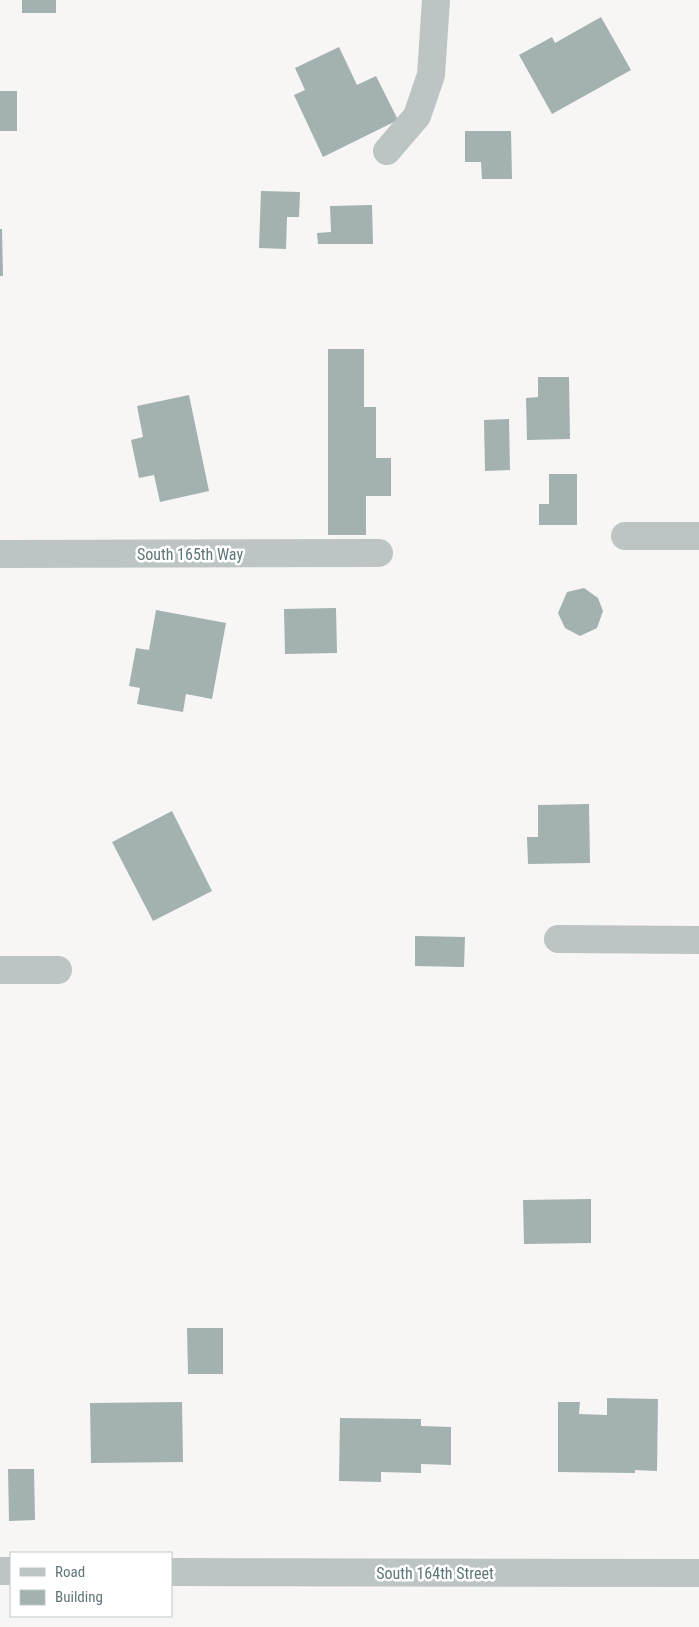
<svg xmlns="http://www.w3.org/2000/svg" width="699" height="1627" font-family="'Roboto Condensed',sans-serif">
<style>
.building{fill:#a3b1b1}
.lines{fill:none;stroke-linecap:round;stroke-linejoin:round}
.minor{stroke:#bcc4c4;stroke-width:28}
.labels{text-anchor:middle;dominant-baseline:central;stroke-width:5;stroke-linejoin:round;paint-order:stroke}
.street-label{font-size:16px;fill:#5f7678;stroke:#fff}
</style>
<rect width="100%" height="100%" fill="#f7f6f4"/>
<path class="building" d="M 22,0 L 56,0 L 56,13 L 22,13 Z
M 601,17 L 631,70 L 552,114 L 519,55 L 552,37 L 555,43 Z
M 339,47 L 357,85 L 376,76 L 398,120 L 323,157 L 294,95 L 305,90 L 295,68 Z
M 0,91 L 17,91 L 17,131 L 0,131 Z
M 465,131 L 511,131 L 512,179 L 482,179 L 481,162 L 465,162 Z
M 261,191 L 300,192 L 299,217 L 287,217 L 286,249 L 259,248 Z
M 372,205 L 373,244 L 318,244 L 317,233 L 331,232 L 330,206 Z
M 0,229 L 2,229 L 3,276 L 0,276 Z
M 328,349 L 364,349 L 364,407 L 376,407 L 376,458 L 391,458 L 391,496 L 366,496 L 366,535 L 328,535 Z
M 538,377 L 569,377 L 570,439 L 527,440 L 526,398 L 538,397 Z
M 189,395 L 209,491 L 160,502 L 154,475 L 139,478 L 131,440 L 143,437 L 137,406 Z
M 509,419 L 510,470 L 485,471 L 484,420 Z
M 549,474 L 577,474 L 577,525 L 539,525 L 539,504 L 549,504 Z
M 584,588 L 598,598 L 603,611 L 597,628 L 580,636 L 565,628 L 558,613 L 567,592 Z
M 336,608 L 337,653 L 285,654 L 284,609 Z
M 156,610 L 226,623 L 212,699 L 186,694 L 183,712 L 137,704 L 140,688 L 129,686 L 136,648 L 149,650 Z
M 589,804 L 590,863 L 528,864 L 527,837 L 538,837 L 538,805 Z
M 172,811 L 212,891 L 153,921 L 112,842 Z
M 415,936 L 465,937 L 464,967 L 415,966 Z
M 591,1199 L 591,1243 L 524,1244 L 523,1200 Z
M 187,1328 L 223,1328 L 223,1374 L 188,1374 Z
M 607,1398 L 658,1399 L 657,1471 L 635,1470 L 635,1473 L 558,1472 L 558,1402 L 580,1402 L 579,1414 L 607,1415 Z
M 182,1402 L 183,1462 L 91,1463 L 90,1403 Z
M 340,1418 L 421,1419 L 421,1426 L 451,1427 L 451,1465 L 421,1464 L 421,1473 L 381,1472 L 381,1482 L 339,1481 Z
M 8,1469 L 34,1469 L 35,1520 L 9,1521 Z"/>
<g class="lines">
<path class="minor" d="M 387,151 L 417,116 L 431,75 L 436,0
M 625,536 L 699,536
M 0,554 L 379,553
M 558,939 L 699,940
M 0,970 L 58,970
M 0,1571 L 11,1571
M 171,1572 L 699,1573"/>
</g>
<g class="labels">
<g class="street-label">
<text x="190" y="554">South 165th Way</text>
<text x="435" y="1573">South 164th Street</text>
</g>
</g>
<rect x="10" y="1552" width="162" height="65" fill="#ffffff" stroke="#bfc8c9"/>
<rect x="20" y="1568" width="25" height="8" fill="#bcc4c4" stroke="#bfc8c9"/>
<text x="55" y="1577" font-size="15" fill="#5f7678">Road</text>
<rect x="20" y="1590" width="25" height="15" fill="#a3b1b1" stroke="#bfc8c9"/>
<text x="55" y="1602" font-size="15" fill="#5f7678">Building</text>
</svg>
